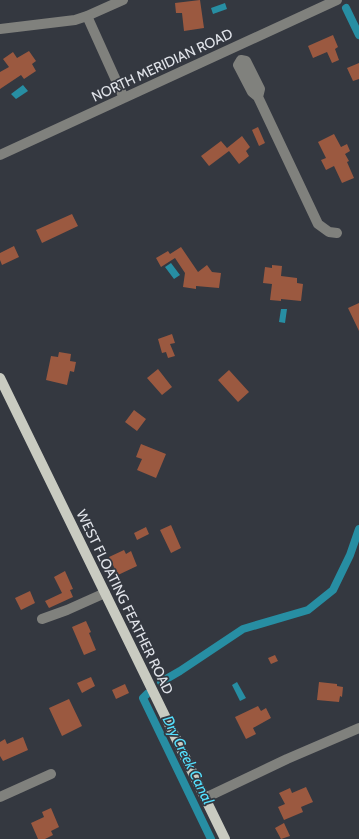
<svg xmlns="http://www.w3.org/2000/svg" width="359" height="839" font-family="Cabin,sans-serif">
<style>
.water{fill:#278ea3}
.lines{fill:none;stroke-linecap:round;stroke-linejoin:round}
.canal{stroke:#278ea3;stroke-width:8}
.building{fill:#9b5940}
.minor{stroke:#80817d;stroke-width:10}
.major{stroke:#c9cbc1;stroke-width:10}
.labels{text-anchor:middle;dominant-baseline:central;stroke-width:3.5;stroke-linejoin:round;paint-order:stroke}
.street-label{font-size:14px;fill:#e1e4ea;stroke:#343840}
.water-label{font-size:15px;font-style:italic;fill:#54e0fe;stroke:#343840}
</style>
<rect width="100%" height="100%" fill="#343840"/>
<path class="water" d="M 225,3 L 227,9 L 213,14 L 211,8 Z
M 23,85 L 28,91 L 16,99 L 11,94 Z
M 171,263 L 180,275 L 174,279 L 165,267 Z
M 281,309 L 287,309 L 285,323 L 279,322 Z
M 237,682 L 246,698 L 240,701 L 232,685 Z"/>
<g class="lines">
<path class="canal" d="M 346,8 L 359,35
M 161,682 L 180,671 L 243,629 L 308,610 L 333,590 L 350,555 L 359,529
M 147,694 L 143,698 L 211,839"/>
</g>
<path class="building" d="M 200,0 L 204,28 L 184,31 L 182,13 L 176,13 L 175,3 Z
M 333,35 L 338,47 L 335,49 L 339,60 L 332,63 L 327,52 L 313,58 L 308,46 Z
M 29,51 L 36,61 L 32,64 L 36,71 L 24,79 L 21,75 L 0,89 L 0,72 L 9,67 L 3,59 L 13,52 L 17,58 Z
M 359,63 L 359,79 L 353,81 L 347,68 Z
M 258,127 L 265,143 L 259,146 L 252,130 Z
M 334,134 L 341,147 L 347,144 L 350,151 L 345,154 L 349,161 L 347,162 L 354,178 L 342,183 L 334,166 L 326,170 L 321,160 L 326,158 L 318,142 Z
M 242,136 L 250,147 L 246,151 L 249,156 L 239,164 L 229,151 L 209,166 L 201,156 L 221,141 L 227,148 Z
M 72,214 L 78,226 L 42,243 L 36,230 Z
M 14,246 L 19,257 L 2,265 L 0,260 L 0,253 Z
M 181,247 L 198,272 L 207,265 L 212,272 L 221,273 L 219,288 L 196,286 L 196,289 L 183,287 L 185,273 L 175,258 L 161,267 L 156,258 L 168,251 L 170,254 Z
M 272,265 L 282,266 L 281,276 L 297,278 L 297,283 L 303,284 L 301,301 L 281,299 L 281,301 L 270,300 L 272,284 L 263,283 L 265,267 L 272,268 Z
M 359,303 L 359,331 L 348,308 Z
M 172,334 L 175,343 L 170,344 L 175,356 L 168,358 L 166,352 L 162,353 L 158,339 Z
M 59,352 L 71,354 L 70,361 L 76,362 L 74,372 L 70,371 L 67,385 L 46,380 L 51,356 L 58,357 Z
M 158,369 L 172,387 L 162,395 L 147,378 Z
M 229,370 L 249,392 L 238,402 L 218,380 Z
M 134,410 L 146,419 L 137,431 L 125,422 Z
M 141,444 L 166,454 L 156,478 L 137,470 L 142,459 L 136,457 Z
M 171,525 L 181,548 L 171,553 L 160,530 Z
M 146,527 L 149,534 L 137,540 L 134,533 Z
M 124,550 L 126,554 L 131,551 L 137,566 L 118,575 L 109,557 Z
M 65,571 L 73,589 L 70,590 L 73,597 L 49,608 L 45,601 L 62,593 L 54,577 Z
M 30,591 L 35,603 L 21,610 L 15,598 Z
M 86,621 L 91,632 L 89,633 L 96,650 L 84,655 L 72,627 Z
M 275,655 L 278,661 L 271,664 L 268,658 Z
M 91,677 L 95,686 L 82,693 L 77,683 Z
M 319,682 L 337,684 L 337,686 L 343,687 L 342,697 L 340,696 L 339,702 L 317,700 Z
M 125,684 L 129,693 L 116,699 L 112,690 Z
M 69,699 L 82,726 L 62,736 L 49,708 Z
M 258,706 L 261,711 L 266,708 L 271,718 L 253,728 L 256,734 L 246,739 L 235,717 Z
M 23,737 L 28,750 L 3,761 L 0,756 L 0,742 L 5,739 L 7,744 Z
M 306,787 L 313,802 L 301,807 L 303,812 L 284,820 L 278,807 L 285,804 L 279,793 L 290,788 L 292,793 Z
M 51,808 L 59,827 L 51,831 L 53,835 L 45,839 L 38,839 L 31,823 L 44,817 L 42,812 Z
M 284,823 L 290,836 L 281,839 L 275,828 Z"/>
<g class="lines">
<path class="minor" d="M 87,16 L 124,98
M 0,29 L 75,20 L 87,16 L 123,0
M 258,97 L 260,89 L 246,61 L 241,60 L 238,65 L 252,92 L 258,97 L 318,224 L 329,232 L 337,233
M 0,155 L 337,0
M 42,619 L 67,610 L 105,593
M 0,797 L 51,774
M 205,798 L 287,759 L 359,728"/>
<path class="major" d="M 0,378 L 225,839"/>
</g>
<g class="labels">
<g class="street-label">
<text transform="translate(162 65) rotate(-25)">NORTH MERIDIAN ROAD</text>
<text transform="translate(125 602) rotate(64)">WEST FLOATING FEATHER ROAD</text>
</g>
<g class="water-label">
<text transform="translate(188 760) rotate(64)">Dry Creek Canal</text>
</g>
</g>
</svg>
